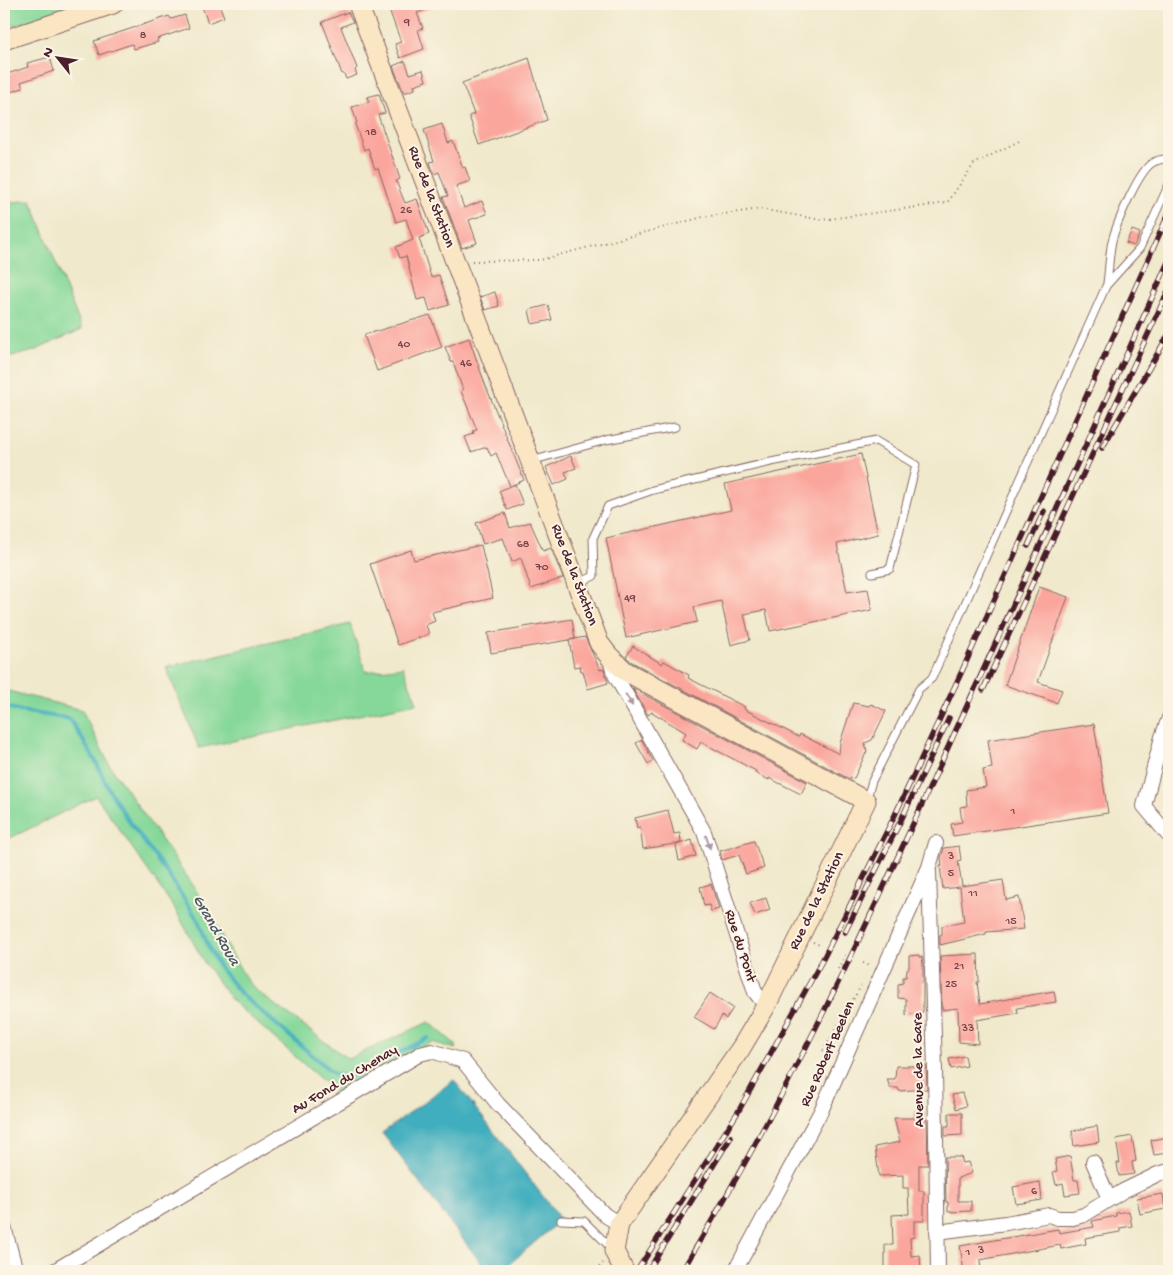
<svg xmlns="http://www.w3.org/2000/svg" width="1173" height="1275" font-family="'Gochi Hand',sans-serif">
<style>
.green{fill:#85d899;stroke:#687c62}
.water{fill:#40aebe;stroke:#456674}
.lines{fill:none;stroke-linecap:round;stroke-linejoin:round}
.stream{stroke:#40aebe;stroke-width:4}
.building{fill:#fba69d}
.lane-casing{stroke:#846663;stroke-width:9}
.street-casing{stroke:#846663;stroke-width:16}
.secondary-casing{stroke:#846663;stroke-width:21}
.path{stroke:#846663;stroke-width:2;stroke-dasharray:1 4;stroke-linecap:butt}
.lane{stroke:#fff;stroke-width:7}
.street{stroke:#fff;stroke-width:14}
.secondary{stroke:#fbe6c4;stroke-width:19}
.rail-casing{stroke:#4a1f2b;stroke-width:5.5}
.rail{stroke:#fcf5e5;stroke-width:4;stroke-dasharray:11;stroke-linecap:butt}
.oneway{fill:#ae9aa0}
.labels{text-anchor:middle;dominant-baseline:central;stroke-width:4;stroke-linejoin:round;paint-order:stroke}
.number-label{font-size:12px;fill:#764148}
.street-label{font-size:15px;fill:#4a1f2b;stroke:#fcf5e5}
.water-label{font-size:16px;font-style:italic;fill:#465866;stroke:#fcf5e5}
</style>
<rect width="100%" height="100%" fill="#fcf5e5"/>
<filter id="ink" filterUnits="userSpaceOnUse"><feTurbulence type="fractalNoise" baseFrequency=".02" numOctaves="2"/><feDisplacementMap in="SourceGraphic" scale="10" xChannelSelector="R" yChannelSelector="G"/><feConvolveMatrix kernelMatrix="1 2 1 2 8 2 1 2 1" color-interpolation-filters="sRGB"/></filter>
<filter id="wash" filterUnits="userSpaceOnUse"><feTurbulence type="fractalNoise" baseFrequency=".0096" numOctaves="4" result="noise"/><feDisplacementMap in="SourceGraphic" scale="20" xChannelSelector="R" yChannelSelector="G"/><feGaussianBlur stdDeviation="1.12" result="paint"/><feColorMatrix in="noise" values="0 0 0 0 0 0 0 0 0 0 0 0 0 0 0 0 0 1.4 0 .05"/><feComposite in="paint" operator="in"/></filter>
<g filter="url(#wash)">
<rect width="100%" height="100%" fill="#f0e9cc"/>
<path class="green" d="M 4,4 L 73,4 L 75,8 L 15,26 L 4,18 Z
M 31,200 L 82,329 L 34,351 L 4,359 L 4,203 Z
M 350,624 L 366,672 L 403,667 L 417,703 L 199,748 L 166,667 Z
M 4,690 L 82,710 L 110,766 L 193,885 L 246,979 L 259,993 L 348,1059 L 429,1022 L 456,1045 L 456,1049 L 432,1042 L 340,1096 L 231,1000 L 204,962 L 175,909 L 96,796 L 4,841 Z"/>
<path class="water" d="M 454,1080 L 561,1220 L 501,1271 L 487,1271 L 382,1133 Z"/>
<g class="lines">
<path class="stream" d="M 4,706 L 21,711 L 70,719 L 96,762 L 108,788 L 126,817 L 169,876 L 198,920 L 209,948 L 220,968 L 241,994 L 334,1074 L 348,1077 L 355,1075 L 428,1038"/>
</g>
<g id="blocks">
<path class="building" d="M 201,4 L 219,4 L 224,17 L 208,23 Z
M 387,4 L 439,4 L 439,5 L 417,13 L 423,28 L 418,30 L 424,49 L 400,58 L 395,44 L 401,42 Z
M 348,12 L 353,22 L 341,27 L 357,68 L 355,70 L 357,75 L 346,79 L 344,74 L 342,74 L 322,22 Z
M 185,15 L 189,28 L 157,39 L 158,42 L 134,49 L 132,44 L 99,55 L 94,41 L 169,16 L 171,19 Z
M 50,57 L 54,71 L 21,82 L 23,88 L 4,94 L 4,75 L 28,67 L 27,63 Z
M 529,58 L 547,120 L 479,145 L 469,116 L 474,114 L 462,83 Z
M 405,61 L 410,74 L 423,70 L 426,81 L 414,85 L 415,89 L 404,93 L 393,66 Z
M 379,94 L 385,113 L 378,115 L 400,179 L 396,181 L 405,203 L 417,199 L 429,234 L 419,238 L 431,277 L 439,275 L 449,305 L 430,311 L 426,298 L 417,300 L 406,256 L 400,258 L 396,247 L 413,240 L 406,219 L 396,222 L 378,168 L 375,169 L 368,148 L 364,150 L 355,124 L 357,123 L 352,107 L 369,102 L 367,97 Z
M 442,124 L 448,143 L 453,141 L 463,168 L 465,167 L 470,181 L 456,186 L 464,208 L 482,201 L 487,214 L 469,220 L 477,243 L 462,248 L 443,197 L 448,196 L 439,172 L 434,174 L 430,162 L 434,161 L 424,130 Z
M 1132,230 L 1140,233 L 1134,246 L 1126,243 Z
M 495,292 L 499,306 L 485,310 L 480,297 Z
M 548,305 L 552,320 L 532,324 L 529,310 Z
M 430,315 L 442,347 L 377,371 L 364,335 Z
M 469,338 L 485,384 L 524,480 L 511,486 L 515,484 L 523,504 L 507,510 L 499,491 L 510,486 L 496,453 L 491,456 L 487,447 L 471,452 L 465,437 L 474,434 L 473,431 L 477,430 L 461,391 L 463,390 L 453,362 L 451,362 L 445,347 Z
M 861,454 L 878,534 L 837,544 L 847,592 L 868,589 L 872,610 L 770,631 L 766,610 L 744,614 L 750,640 L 731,645 L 721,601 L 694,607 L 697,622 L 626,638 L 606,538 L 731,510 L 725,484 Z
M 571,456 L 576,468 L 565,472 L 568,479 L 554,485 L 546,467 Z
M 505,513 L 510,528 L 530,522 L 543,551 L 551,548 L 563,578 L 531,589 L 521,558 L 512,562 L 503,538 L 483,544 L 476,523 Z
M 481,545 L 493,598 L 432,612 L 435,621 L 426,625 L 429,634 L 398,645 L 370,564 L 411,550 L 414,560 Z
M 1039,587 L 1068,597 L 1038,682 L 1062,690 L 1057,703 L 1005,685 Z
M 572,619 L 575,639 L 491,653 L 488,633 Z
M 585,637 L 600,670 L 604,669 L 608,683 L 588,689 L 583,671 L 581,671 L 580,666 L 574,667 L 569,640 Z
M 633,646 L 662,664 L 664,661 L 689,675 L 688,678 L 745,707 L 744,709 L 799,737 L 800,734 L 839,754 L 840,743 L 853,703 L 869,706 L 871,704 L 886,711 L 872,740 L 865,743 L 867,751 L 854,778 L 849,779 L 632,662 L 626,657 Z
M 632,688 L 807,782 L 801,794 L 769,778 L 769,780 L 755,773 L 756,771 L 701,742 L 697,749 L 682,740 L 686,733 L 652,712 L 648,715 Z
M 1094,724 L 1108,813 L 953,836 L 951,824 L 962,822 L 960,807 L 967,806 L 966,790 L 986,787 L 983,770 L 992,768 L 988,740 Z
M 642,740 L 653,761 L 648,764 L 636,743 Z
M 668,810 L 674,834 L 680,833 L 681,843 L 643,849 L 640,827 L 637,828 L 635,818 Z
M 692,840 L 696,856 L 679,861 L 676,845 Z
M 754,841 L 764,868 L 746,874 L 739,855 L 722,860 L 720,851 Z
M 959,846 L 961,860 L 958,861 L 962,886 L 1003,880 L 1006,900 L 1019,897 L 1024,929 L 986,932 L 986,934 L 940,945 L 940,935 L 942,934 L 942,926 L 964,922 L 960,887 L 943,889 L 940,866 L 942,866 L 941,858 L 944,848 Z
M 711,884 L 719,909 L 711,911 L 709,905 L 704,906 L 700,887 Z
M 766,898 L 770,910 L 755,915 L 750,903 Z
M 978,954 L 979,982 L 977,982 L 980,1004 L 1054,991 L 1056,1002 L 1017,1008 L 1018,1013 L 977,1020 L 978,1044 L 959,1042 L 958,1008 L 942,1010 L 940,956 Z
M 919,955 L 919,957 L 922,957 L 923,964 L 923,1012 L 906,1015 L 906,999 L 898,998 L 898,984 L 903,983 L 903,977 L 906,977 L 907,969 L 909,968 L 909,956 Z
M 710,993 L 733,1008 L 726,1019 L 722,1016 L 714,1029 L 694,1017 Z
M 965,1056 L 967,1066 L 951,1069 L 949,1059 Z
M 896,1066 L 926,1066 L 927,1089 L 899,1091 L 898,1088 L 890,1088 L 887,1079 L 895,1079 Z
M 962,1093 L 966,1106 L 956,1109 L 952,1095 Z
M 915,1111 L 925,1112 L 924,1118 L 927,1119 L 928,1165 L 919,1165 L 919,1191 L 924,1191 L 924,1221 L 914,1221 L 914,1237 L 910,1238 L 911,1256 L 920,1255 L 921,1271 L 885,1271 L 885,1245 L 893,1245 L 892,1215 L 909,1214 L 908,1188 L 903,1188 L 903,1175 L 879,1176 L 875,1147 L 900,1142 L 894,1118 L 915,1118 Z
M 949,1113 L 962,1113 L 962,1135 L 945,1136 L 945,1126 L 949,1126 Z
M 1097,1126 L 1099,1142 L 1074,1146 L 1072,1131 Z
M 1132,1136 L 1136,1161 L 1132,1162 L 1134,1174 L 1119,1176 L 1117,1163 L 1120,1163 L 1116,1139 Z
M 1169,1137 L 1169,1149 L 1166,1149 L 1167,1153 L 1154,1155 L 1151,1140 Z
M 1070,1156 L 1074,1180 L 1078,1180 L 1080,1193 L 1065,1195 L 1063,1183 L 1056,1185 L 1053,1172 L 1057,1171 L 1055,1159 Z
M 945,1157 L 961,1157 L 963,1163 L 968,1162 L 972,1173 L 958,1178 L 958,1201 L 971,1201 L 971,1211 L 948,1212 L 948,1202 L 946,1202 Z
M 1040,1182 L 1042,1200 L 1016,1204 L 1013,1187 Z
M 1163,1194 L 1165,1209 L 1140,1214 L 1137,1198 Z
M 1129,1211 L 1132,1226 L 1120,1228 L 1120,1232 L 1085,1238 L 1086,1244 L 1061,1249 L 1060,1245 L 980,1260 L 981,1271 L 964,1271 L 960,1246 L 1058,1229 L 1059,1233 L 1094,1227 L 1092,1221 L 1116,1216 L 1116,1213 Z"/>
</g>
</g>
<g filter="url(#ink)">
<use href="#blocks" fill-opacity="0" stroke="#846663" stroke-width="1"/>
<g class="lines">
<defs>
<path id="lane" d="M 1107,283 C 1109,270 1109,255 1112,241 C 1116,225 1138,172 1152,163 C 1157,160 1161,159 1167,159 L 1169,161
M 531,461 L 606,440 L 675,427
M 577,584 L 594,576 L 593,538 L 608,506 L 653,490 L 771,462 L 876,441 L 916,465 L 890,569 L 872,573
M 866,801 L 872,781 L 919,689 L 932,678 L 1106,286 L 1140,248 L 1169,184
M 561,1220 L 584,1221 L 611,1248"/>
<path id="street" d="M 609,657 L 615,675 L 704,832 L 755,992 L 766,1006
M 1169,718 L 1162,737 L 1144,806 L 1169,836
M 929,872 L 935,1070 L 938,1271
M 1093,1162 L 1109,1199
M 4,1227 L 16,1271
M 937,1232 L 1006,1223 L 1049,1215 L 1058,1218 L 1073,1218 L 1084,1215 L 1123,1191 L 1158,1174 L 1169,1171
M 54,1271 L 420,1054 L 432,1051 L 463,1061 L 498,1104 L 605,1215 L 619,1224
M 735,1271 L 821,1111 L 929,867 L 936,843"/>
<path id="secondary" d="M 358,4 L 599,643 L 609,656 L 625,671 L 866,801 L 766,1006 L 741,1048 L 619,1224 L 614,1251 L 624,1271
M 4,40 L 113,4"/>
</defs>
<use href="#lane" class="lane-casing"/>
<use href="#street" class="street-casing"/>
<use href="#secondary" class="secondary-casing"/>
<path class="path" d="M 472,261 L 540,260 L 703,217 L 760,209 L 822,220 L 947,203 L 974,164 L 1021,140
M 813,942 L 820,945
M 863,963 L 872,967
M 838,969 L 845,955
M 823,1051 L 861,986
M 596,1271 L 603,1263"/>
<use href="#lane" class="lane"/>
<use href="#street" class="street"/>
<use href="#secondary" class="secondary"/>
<defs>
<path id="rail" d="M 1102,448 L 1169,334
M 1028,546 L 1044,511
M 983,690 L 1169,289
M 845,932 L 902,818 L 949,718
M 637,1271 L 738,1112 L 823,959 L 895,815 L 962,671 L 1169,213
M 648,1271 L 731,1137
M 682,1271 C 783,1106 865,930 945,754 C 1021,589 1095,425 1169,260"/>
</defs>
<use href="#rail" class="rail-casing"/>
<use href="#rail" class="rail"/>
</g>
<defs><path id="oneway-solid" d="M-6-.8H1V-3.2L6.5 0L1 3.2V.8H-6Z" transform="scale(1.25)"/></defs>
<g class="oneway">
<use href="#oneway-solid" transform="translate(629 700) rotate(60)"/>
<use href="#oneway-solid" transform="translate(708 842) rotate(72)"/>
</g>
</g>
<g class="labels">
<g class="number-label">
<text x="407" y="23">9</text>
<text x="143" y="36">8</text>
<text x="371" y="133">18</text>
<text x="406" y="211">26</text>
<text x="404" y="345">40</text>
<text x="466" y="364">46</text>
<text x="523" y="545">68</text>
<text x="542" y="568">70</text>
<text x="630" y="599">49</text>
<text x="1013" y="812">1</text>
<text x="951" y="857">3</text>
<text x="951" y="874">5</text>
<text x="973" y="894">11</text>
<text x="1011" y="922">15</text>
<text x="959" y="967">21</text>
<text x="951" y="985">25</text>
<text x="968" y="1029">33</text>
<text x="1034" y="1192">6</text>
<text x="981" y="1251">3</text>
<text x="968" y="1253">1</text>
</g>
<g class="street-label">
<text transform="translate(431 197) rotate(69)">Rue de la Station</text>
<text transform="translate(574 575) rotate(69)">Rue de la Station</text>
<text transform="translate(817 901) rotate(-64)">Rue de la Station</text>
<text transform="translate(740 946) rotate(72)">Rue du Pont</text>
<text transform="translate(828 1054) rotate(-66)">Rue Robert Beelen</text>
<text transform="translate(919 1070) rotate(-91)">Avenue de la Gare</text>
<text transform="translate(345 1080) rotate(-31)">Au Fond du Chenay</text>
</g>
<g class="water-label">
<text transform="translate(215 931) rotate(60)">Grand Roua</text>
</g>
</g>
<rect width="1173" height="1275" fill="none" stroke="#fcf5e5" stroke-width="20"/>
<g transform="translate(58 58) rotate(300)" stroke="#fcf5e5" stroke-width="4" paint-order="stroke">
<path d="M0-4L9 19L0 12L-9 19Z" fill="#4a1f2b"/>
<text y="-8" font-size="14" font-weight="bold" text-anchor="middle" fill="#4a1f2b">N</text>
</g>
</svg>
